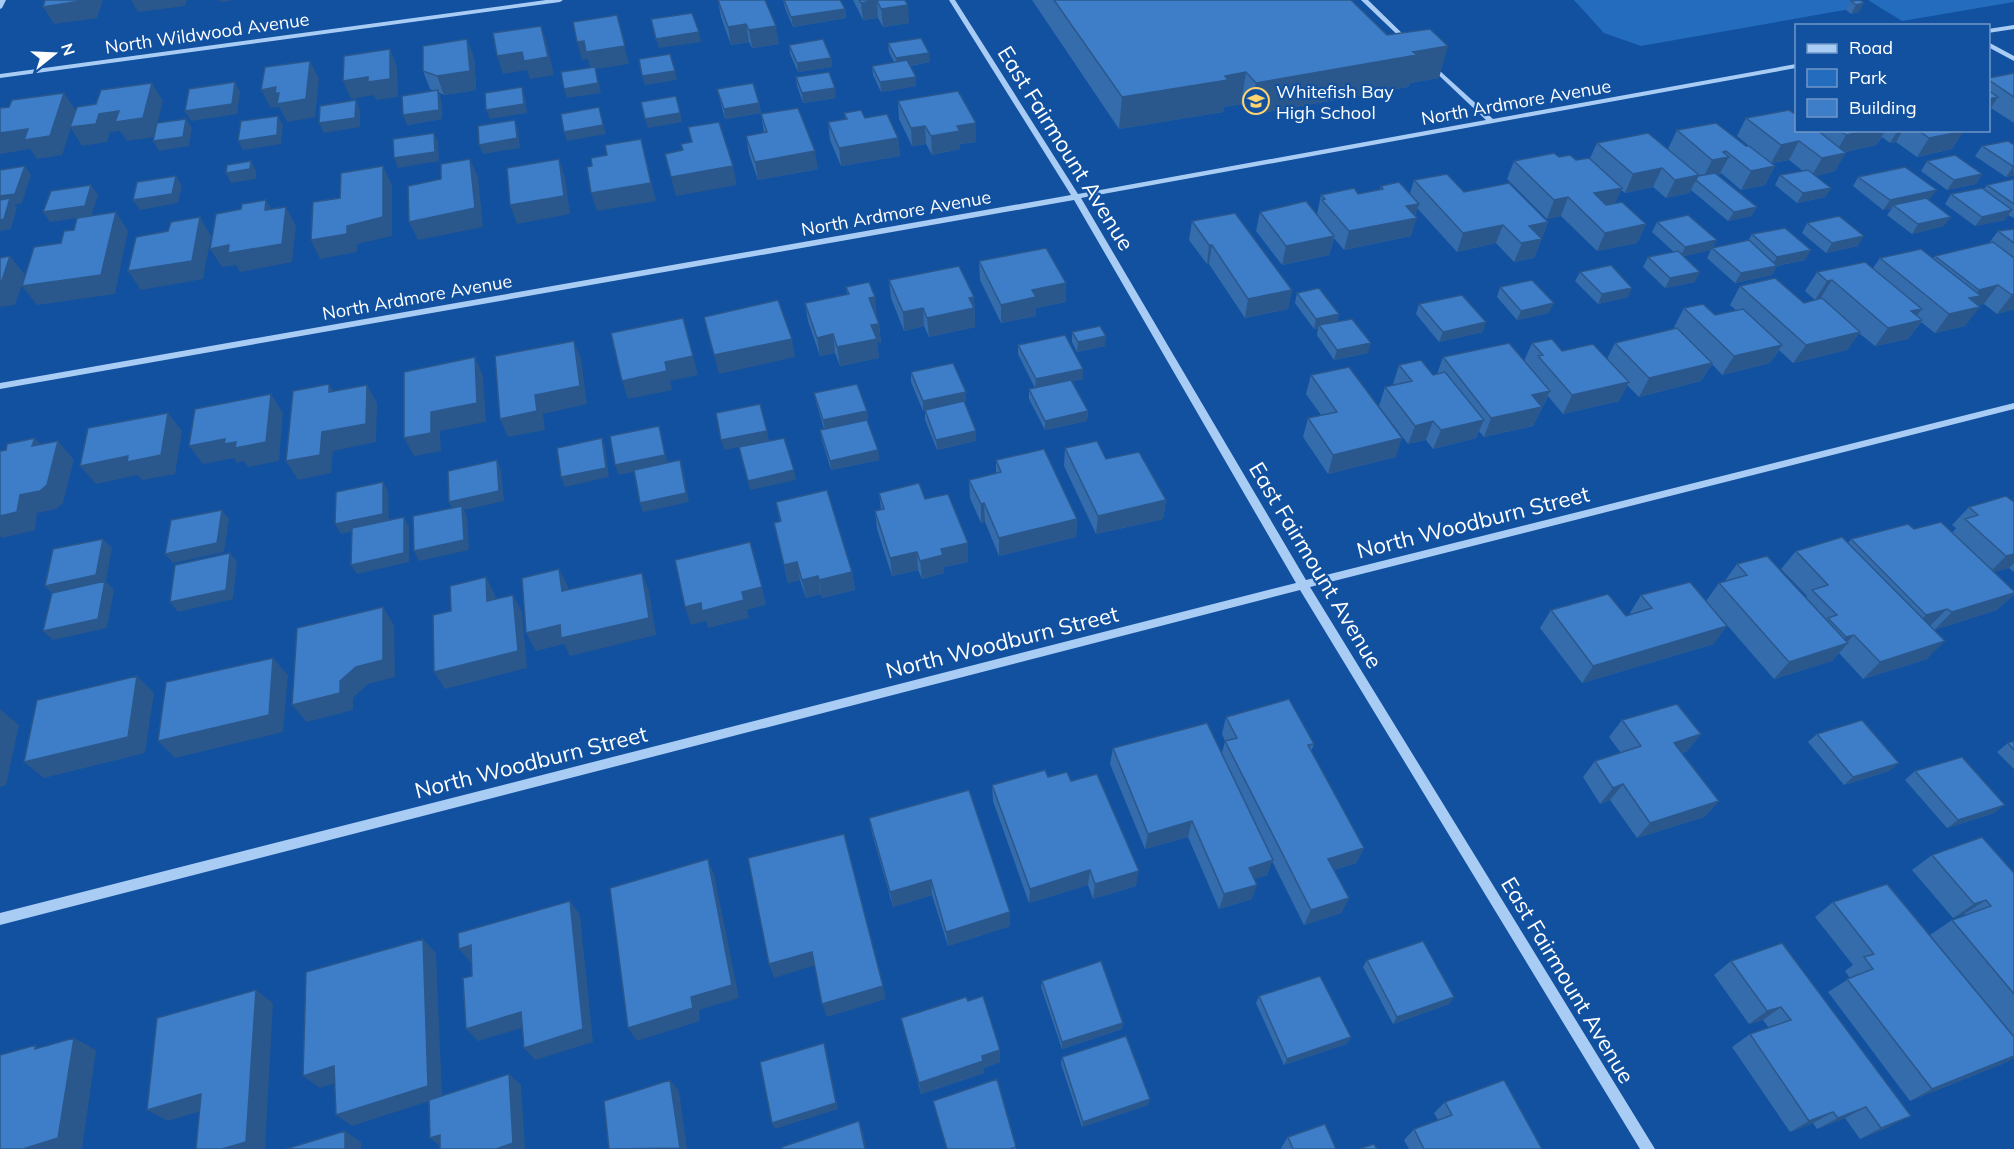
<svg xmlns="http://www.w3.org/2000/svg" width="2014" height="1149" font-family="Mulish,sans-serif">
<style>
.green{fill:#246cbe}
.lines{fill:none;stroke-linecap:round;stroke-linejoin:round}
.minor{fill:#a9ccf5;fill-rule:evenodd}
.wall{fill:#356cac}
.shaded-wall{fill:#2b588c}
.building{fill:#3e7dc8;stroke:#2b588c;stroke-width:1.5}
.labels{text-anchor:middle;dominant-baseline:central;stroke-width:4.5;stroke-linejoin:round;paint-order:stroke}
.far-street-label{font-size:18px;fill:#fff;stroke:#1151a0}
.far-poi-label{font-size:18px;fill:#fff;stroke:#1151a0;text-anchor:start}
.street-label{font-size:22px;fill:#fff;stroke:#1151a0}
</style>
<rect width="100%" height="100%" fill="#1151a0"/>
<path class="green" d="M 1574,0 L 1856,0 L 1856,8 L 1641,46 L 1604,33 Z
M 1868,0 L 2014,0 L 2014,2 L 1902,21 Z"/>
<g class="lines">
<path class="minor" d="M 0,0 L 6,0 L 2,8 L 0,9 Z
M 546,0 L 563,0 L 560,2 L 0,78 L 0,74 Z
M 949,0 L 955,0 L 1078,194 L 1486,120 L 1428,65 L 1427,64 L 1430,62 L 1493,119 L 1796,64 L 1796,68 L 1081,198 L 1306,580 L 2014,403 L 2014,409 L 1310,587 L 1655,1149 L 1640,1149 L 1300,590 L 0,925 L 0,913 L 1296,583 L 1074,200 L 0,389 L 0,383 L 1071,195 Z
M 1361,0 L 1368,0 L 1410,41 L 1410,43 L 1406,43 Z
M 2014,25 L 2014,29 L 1988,33 L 1988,29 Z
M 1988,42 L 2014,56 L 2014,61 L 1988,47 Z"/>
</g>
<path class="wall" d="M 718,0 L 779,44 L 752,48 L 749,42 L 731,45 L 721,17 Z
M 783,0 L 845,9 L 846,18 L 793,27 L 785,8 Z
M 853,0 L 905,0 L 909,23 L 883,27 L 878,18 L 863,20 Z
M 1032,0 L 1351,0 L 1387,35 L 1439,78 L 1410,83 L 1408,87 L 1251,115 L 1241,104 L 1224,107 L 1223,112 L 1119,129 Z
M 1860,0 L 1859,12 L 1851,14 L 1846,10 L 1851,1 Z
M 888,43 L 930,62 L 910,66 L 916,77 L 916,86 L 881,92 L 873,75 L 872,66 L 894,62 L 889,52 Z
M 789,45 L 831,58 L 832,67 L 798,72 L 790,54 Z
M 474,57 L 476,90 L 444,95 L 438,92 L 441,100 L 442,119 L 407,125 L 435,91 L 430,89 L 423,71 Z
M 2014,73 L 2014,123 L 1991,108 L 1989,111 L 1989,78 Z
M 796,77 L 836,98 L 803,103 L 797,86 Z
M 717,89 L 759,103 L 761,113 L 725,119 Z
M 898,101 L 976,142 L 960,144 L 960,149 L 932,155 L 926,144 L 912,146 L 899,119 Z
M 844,113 L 865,118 L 898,138 L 900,156 L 841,166 L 830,140 L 828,122 L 845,119 Z
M 761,114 L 818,169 L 758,180 L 749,154 L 746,136 L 764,133 Z
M 1746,118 L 1797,130 L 1964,130 L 1952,149 L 1917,157 L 1896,142 L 1890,143 L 1882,137 L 1876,145 L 1845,152 L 1835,171 L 1815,176 L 1831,188 L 1825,197 L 1797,203 L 1775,185 L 1780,175 L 1803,171 L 1789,160 L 1772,163 L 1775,166 L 1765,185 L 1741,190 L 1721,173 L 1718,176 L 1757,207 L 1751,216 L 1728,221 L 1691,190 L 1689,193 L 1666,198 L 1653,187 L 1625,193 L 1621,190 L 1615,203 L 1646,224 L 1637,243 L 1597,251 L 1561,216 L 1547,219 L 1507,179 L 1514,161 L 1559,157 L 1576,160 L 1590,158 L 1597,143 L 1668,149 L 1677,130 L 1746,146 L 1749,146 L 1737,136 Z
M 2014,145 L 2014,175 L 2006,177 L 1975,156 L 1982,146 Z
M 1927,161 L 1982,174 L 1976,184 L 1947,190 L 1921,171 Z
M 1858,177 L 1930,199 L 1928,200 L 1944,226 L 1912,234 L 1887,215 L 1892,208 L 1883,210 L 1853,186 Z
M 2014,179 L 2014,218 L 2008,215 L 2005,220 L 1975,226 L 1945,204 L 1951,194 L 1984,189 L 1987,185 Z
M 1414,180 L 1464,192 L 1548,222 L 1534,258 L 1514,262 L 1496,243 L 1457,252 L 1417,208 L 1411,236 L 1344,250 L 1334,238 L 1329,255 L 1282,265 L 1256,231 L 1260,212 L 1318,217 L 1317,214 L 1321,195 L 1358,194 L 1380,189 L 1381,186 L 1410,194 Z
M 1192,221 L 1292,290 L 1288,309 L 1245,318 L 1209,264 L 1207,264 L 1189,240 Z
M 1657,222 L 1717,240 L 1711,250 L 1683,256 L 1695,282 L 1665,288 L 1643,267 L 1648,257 L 1674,252 L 1652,232 Z
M 1807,223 L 1858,246 L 1826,253 L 1802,233 Z
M 2014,229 L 2014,309 L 1997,314 L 1984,304 L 1978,305 L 1965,326 L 1935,333 L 1921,322 L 1908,339 L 1875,346 L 1859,333 L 1847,350 L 1793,363 L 1779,350 L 1770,363 L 1722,375 L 1712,364 L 1701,381 L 1639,397 L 1627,385 L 1619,401 L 1563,414 L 1548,396 L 1533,426 L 1484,437 L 1479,431 L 1476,438 L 1433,449 L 1426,440 L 1408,444 L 1379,406 L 1385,387 L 1394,385 L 1393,384 L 1399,365 L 1433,375 L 1437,374 L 1443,357 L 1524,361 L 1532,343 L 1562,351 L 1607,359 L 1615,343 L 1675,328 L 1674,327 L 1684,308 L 1715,315 L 1736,310 L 1730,305 L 1740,286 L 1804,303 L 1815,300 L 1805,291 L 1817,272 L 1873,268 L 1880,258 L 1933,258 L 1935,256 L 1989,243 L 1998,231 Z
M 1752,234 L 1805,260 L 1777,266 L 1772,275 L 1735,283 L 1707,258 L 1712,248 L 1748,241 Z
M 979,261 L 1066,302 L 1036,308 L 1036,316 L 1001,323 L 980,280 Z
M 1580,272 L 1628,297 L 1598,304 L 1575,281 Z
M 889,280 L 974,297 L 975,327 L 929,337 L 924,326 L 904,331 L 891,298 Z
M 846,287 L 877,316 L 876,316 L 879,324 L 881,343 L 877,343 L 879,358 L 840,366 L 835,353 L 820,356 L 808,321 L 805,303 L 847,294 Z
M 1500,287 L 1549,313 L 1517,320 L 1497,297 Z
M 1297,293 L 1339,314 L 1337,322 L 1368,353 L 1334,360 L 1317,335 L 1318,328 L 1314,329 L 1295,303 Z
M 1419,304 L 1483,332 L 1439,342 L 1416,314 Z
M 1072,332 L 1105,346 L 1077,352 L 1072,342 Z
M 1018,345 L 1083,379 L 1072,381 L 1088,411 L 1087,421 L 1045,430 L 1029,399 L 1029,389 L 1035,388 L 1018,354 Z
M 911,372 L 966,392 L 966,401 L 964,402 L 976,441 L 937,450 L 925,420 L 925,411 L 923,411 L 911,382 Z
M 1311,375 L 1396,457 L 1328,474 L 1303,437 L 1308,418 L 1321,415 L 1306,394 Z
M 814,393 L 867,411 L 868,421 L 867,421 L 878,450 L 879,460 L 831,470 L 822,440 L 820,430 L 824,429 L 816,402 Z
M 1065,448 L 1106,459 L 1166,500 L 1163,519 L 1096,534 L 1064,466 Z
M 996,460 L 1077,519 L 1076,537 L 999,556 L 985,522 L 981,523 L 970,498 L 969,480 L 996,473 Z
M 879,493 L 925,499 L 968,543 L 968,562 L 944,567 L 944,573 L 922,579 L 918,570 L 892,576 L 877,529 L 875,511 L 881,509 Z
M 776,502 L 852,572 L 855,590 L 822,598 L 821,594 L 806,598 L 800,580 L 788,583 L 774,523 L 780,521 Z
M 2014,502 L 2014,572 L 2009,568 L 1994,572 L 2014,591 L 2014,594 L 1997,610 L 1934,630 L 1927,659 L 1863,679 L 1839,653 L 1832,661 L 1774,679 L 1706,601 L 1719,583 L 1724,582 L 1737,564 L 1806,598 L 1807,596 L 1781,569 L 1796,551 L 1848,543 L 1851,539 L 1914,529 L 1952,533 L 1956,528 L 1952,525 L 1969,507 Z
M 1641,595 L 1714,644 L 1582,683 L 1540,628 L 1551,610 L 1626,616 L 1631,614 L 1630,613 Z
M 1226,717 L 1314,744 L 1311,752 L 1364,848 L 1356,863 L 1334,870 L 1349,898 L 1341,913 L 1304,925 L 1272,861 L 1267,875 L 1254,879 L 1252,899 L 1219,909 L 1188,837 L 1145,849 L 1110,764 L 1113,748 L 1222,753 L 1225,741 L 1222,734 Z
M 1622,720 L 1701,734 L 1687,751 L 1682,753 L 1719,801 L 1704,817 L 1637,838 L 1610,800 L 1600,804 L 1583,777 L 1595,761 L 1621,753 L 1609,737 Z
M 1817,734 L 1899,763 L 1889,771 L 1844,785 L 1808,742 Z
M 2014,741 L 2014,769 L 1997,752 L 2008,743 Z
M 1915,771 L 1994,813 L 1947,828 L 1905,780 Z
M 1048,777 L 1071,781 L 1136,886 L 1093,899 L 1088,885 L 1029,903 L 993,801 L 992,785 Z
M 869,818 L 1010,926 L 948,946 L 932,895 L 893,907 L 872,833 Z
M 1932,855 L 2014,873 L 2014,1036 L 1930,935 L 1952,920 L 1965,915 L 1964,914 L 1953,918 L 1912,870 Z
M 1833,902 L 2014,1037 L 2014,1058 L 2002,1064 L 1910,1101 L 1828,992 L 1850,978 L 1845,971 L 1853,965 L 1815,917 Z
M 1782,943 L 1889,1127 L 1860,1139 L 1845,1118 L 1817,1129 L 1813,1123 L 1790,1132 L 1732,1047 L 1750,1034 L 1769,1028 L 1763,1020 L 1749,1024 L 1714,975 L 1731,961 Z
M 1367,960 L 1454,997 L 1449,1004 L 1393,1024 L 1363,967 Z
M 1042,981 L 1123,1023 L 1122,1029 L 1062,1049 L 1041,987 Z
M 1259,996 L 1351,1037 L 1346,1044 L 1284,1065 L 1256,1003 Z
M 968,1001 L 1000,1050 L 1000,1062 L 984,1068 L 984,1073 L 921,1094 L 901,1018 Z
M 1062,1057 L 1148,1105 L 1082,1127 L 1061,1064 Z
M 933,1101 L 1016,1147 L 1016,1149 L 947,1149 Z
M 1445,1102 L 1542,1149 L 1409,1149 L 1404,1140 L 1414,1129 L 1438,1120 L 1434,1113 Z
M 1288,1137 L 1336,1149 L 1282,1149 L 1281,1148 Z"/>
<path class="shaded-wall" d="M 87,0 L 103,0 L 97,18 L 54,24 L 43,7 Z
M 131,0 L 187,0 L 185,6 L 138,12 Z
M 219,0 L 235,0 L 220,2 Z
M 877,0 L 878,18 L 863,20 L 861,3 Z
M 1864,3 L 1859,12 L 1851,14 L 1856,5 Z
M 908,5 L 909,23 L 883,27 L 881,9 Z
M 845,9 L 846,18 L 793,27 L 791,17 Z
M 617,15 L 629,64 L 596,69 L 601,93 L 567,98 L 564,89 L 591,70 L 588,59 L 582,60 L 577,42 L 584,41 Z
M 746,24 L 749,42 L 731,45 L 728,27 Z
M 541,26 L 547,44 L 554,75 L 530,79 L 527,70 L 503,74 L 497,56 Z
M 776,26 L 779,44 L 752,48 L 749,30 Z
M 699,32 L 701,42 L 659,48 L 656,39 Z
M 467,39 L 474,57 L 476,90 L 444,95 L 437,76 Z
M 1448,46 L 1439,78 L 1410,83 L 1408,87 L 1251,115 L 1256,83 L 1413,52 Z
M 390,49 L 397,67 L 398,97 L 376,100 L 374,95 L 351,99 L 343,81 L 368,77 Z
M 929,53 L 930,62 L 897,68 L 896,58 Z
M 831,58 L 832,67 L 798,72 L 797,63 Z
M 310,61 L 319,79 L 315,117 L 287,122 L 279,107 L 271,108 L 261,90 L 276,87 Z
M 675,71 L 677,80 L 645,85 L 642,76 Z
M 1246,72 L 1241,104 L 1224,107 L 1223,112 L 1119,129 L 1122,97 Z
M 916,77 L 916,86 L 881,92 L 880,82 Z
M 235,82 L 240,92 L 237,114 L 191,121 L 185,111 Z
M 152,83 L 163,101 L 154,137 L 127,141 L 120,131 L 110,132 L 107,142 L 82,146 L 71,128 L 62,155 L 37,159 L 30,149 L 0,154 L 0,133 L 64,93 L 76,111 L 99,114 Z
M 522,87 L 525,97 L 527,113 L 490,119 L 486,110 Z
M 835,88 L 836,98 L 803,103 L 802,93 Z
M 438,90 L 441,100 L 442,119 L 407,125 L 403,115 Z
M 1998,97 L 1989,111 L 1989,99 Z
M 356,100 L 360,110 L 360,127 L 324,133 L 319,123 Z
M 759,103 L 761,113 L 725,119 L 724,109 Z
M 599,107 L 606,134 L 567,141 L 564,132 Z
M 680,113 L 682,122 L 648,128 L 645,119 Z
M 278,116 L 283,125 L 281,144 L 243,150 L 238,141 Z
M 186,119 L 192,128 L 189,146 L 159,151 L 153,141 Z
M 515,120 L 518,130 L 520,148 L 483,154 L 479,145 Z
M 976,123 L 976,142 L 960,144 L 960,149 L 932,155 L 931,136 L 957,126 Z
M 925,126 L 926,144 L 912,146 L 911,128 Z
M 1870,130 L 1886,130 L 1876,145 L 1835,154 L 1846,135 Z
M 1898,130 L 1903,130 L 1896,142 L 1890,143 Z
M 1964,131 L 1952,149 L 1917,157 L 1929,138 Z
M 434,133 L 438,142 L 439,161 L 398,168 L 394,158 Z
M 898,138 L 900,156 L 841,166 L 839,148 Z
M 641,139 L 656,201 L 597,211 L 591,193 Z
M 1799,141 L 1789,160 L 1771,163 L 1781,145 Z
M 815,151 L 818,169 L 758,180 L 755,162 Z
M 1726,151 L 1723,158 L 1729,157 L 1719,175 L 1703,178 L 1712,160 L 1723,152 Z
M 1846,153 L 1835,171 L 1811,177 L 1822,158 Z
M 470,159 L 478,177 L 483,227 L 418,240 L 409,222 Z
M 559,159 L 565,177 L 570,214 L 517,224 L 510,205 Z
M 251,161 L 256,171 L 256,179 L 231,183 L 226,173 Z
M 25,166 L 31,175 L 22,203 L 15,205 L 17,208 L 11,229 L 0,231 L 0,196 Z
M 383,166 L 392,185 L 392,236 L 357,244 L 357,252 L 320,259 L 311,240 L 347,226 Z
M 733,166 L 737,185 L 676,196 L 671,177 Z
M 1775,166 L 1765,185 L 1741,190 L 1751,171 Z
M 2013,167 L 2014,175 L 2006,177 Z
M 1662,168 L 1653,187 L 1625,193 L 1633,174 Z
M 1982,174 L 1976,184 L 1947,190 L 1954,180 Z
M 1699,175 L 1689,193 L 1666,198 L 1675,180 Z
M 176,176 L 182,186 L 178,203 L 140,210 L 133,200 Z
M 91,185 L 98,195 L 91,216 L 50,222 L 43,212 Z
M 1622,188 L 1614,206 L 1586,212 L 1594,193 Z
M 1831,188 L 1825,197 L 1797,203 L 1803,193 Z
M 1937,190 L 1930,199 L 1895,207 L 1893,205 L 1892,208 L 1883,210 L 1890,200 Z
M 1568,197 L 1561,216 L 1547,219 L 1554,200 Z
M 266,200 L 277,219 L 265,210 Z
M 1419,204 L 1414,218 L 1417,218 L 1411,236 L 1344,250 L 1349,231 L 1406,206 Z
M 286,207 L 296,226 L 292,262 L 240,272 L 236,265 L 222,267 L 210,249 Z
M 1757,207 L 1751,216 L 1728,221 L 1734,212 Z
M 2012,210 L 2005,220 L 1975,226 L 1982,217 Z
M 116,212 L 128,231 L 115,294 L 37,305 L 22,286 Z
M 200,217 L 211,236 L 203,279 L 141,290 L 128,271 Z
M 1951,217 L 1944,226 L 1912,234 L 1918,224 Z
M 1548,222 L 1534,258 L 1514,262 L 1529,226 Z
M 1646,224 L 1637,243 L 1597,251 L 1605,233 Z
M 1503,225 L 1496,243 L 1457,252 L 1463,233 Z
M 1334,236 L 1329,255 L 1282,265 L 1286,246 Z
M 1864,236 L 1858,246 L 1826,253 L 1832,243 Z
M 1717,240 L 1711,250 L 1680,257 L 1685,247 Z
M 1209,245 L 1212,245 L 1209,264 L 1207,264 Z
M 1811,250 L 1805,260 L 1771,267 L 1777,257 Z
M 10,256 L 25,275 L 15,305 L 0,307 L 0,286 Z
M 1777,266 L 1772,275 L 1735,283 L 1741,273 Z
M 1700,272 L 1695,282 L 1665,288 L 1670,278 Z
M 1832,280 L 1820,299 L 1815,300 L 1827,281 Z
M 1066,283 L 1066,302 L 1036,308 L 1036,316 L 1001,323 L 1001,305 L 1032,290 Z
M 1998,285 L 1984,304 L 1972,307 L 1980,307 L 1965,326 L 1935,333 L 1949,314 L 1969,298 L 1974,297 L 1979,290 Z
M 1632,288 L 1628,297 L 1598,304 L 1602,294 Z
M 1292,290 L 1288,309 L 1245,318 L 1248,299 Z
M 2014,294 L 2014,309 L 1997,314 L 2012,295 Z
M 875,297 L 877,316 L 871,317 L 869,298 Z
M 974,297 L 975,327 L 929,337 L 927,318 L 969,298 Z
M 1554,303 L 1549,313 L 1517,320 L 1521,311 Z
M 923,308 L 924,326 L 904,331 L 903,312 Z
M 1922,309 L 1912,322 L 1922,320 L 1908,339 L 1875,346 L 1888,328 L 1911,311 Z
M 1339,314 L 1336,324 L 1319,325 L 1318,328 L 1314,329 L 1316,319 Z
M 1486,322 L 1483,332 L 1439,342 L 1443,332 Z
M 879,324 L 881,343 L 877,343 L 879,358 L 840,366 L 837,347 L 871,325 Z
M 1860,332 L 1847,350 L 1793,363 L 1806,345 Z
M 833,334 L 835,353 L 820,356 L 817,338 Z
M 1106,336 L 1105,346 L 1077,352 L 1078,342 Z
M 792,339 L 795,357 L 719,374 L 714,355 Z
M 574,341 L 581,359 L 587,404 L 543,414 L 545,430 L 508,437 L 500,419 L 535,395 Z
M 1371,343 L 1368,353 L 1334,360 L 1337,350 Z
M 1782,345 L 1770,363 L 1722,375 L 1734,356 Z
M 693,356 L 698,375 L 670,381 L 672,390 L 628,399 L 622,381 L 665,362 Z
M 475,357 L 483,376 L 486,422 L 440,431 L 441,451 L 414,456 L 404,438 L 431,412 Z
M 1712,363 L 1701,381 L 1639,397 L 1649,378 Z
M 1083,369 L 1083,379 L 1035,389 L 1036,379 Z
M 1629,382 L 1619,401 L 1563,414 L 1572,395 Z
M 329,384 L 340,403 L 329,392 Z
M 367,385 L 377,403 L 376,442 L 333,451 L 331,473 L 298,480 L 286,461 L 322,432 Z
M 1550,391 L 1533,426 L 1484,437 L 1491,418 L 1532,395 Z
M 966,392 L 966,401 L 923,411 L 923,401 Z
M 271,394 L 283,413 L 279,461 L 248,467 L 244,461 L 237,463 L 234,458 L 203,464 L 189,446 Z
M 867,411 L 868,421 L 825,430 L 823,420 Z
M 1088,411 L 1087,421 L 1045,430 L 1045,421 Z
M 168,413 L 182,431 L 175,474 L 142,480 L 138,475 L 96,484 L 80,466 Z
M 1484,420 L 1476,438 L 1433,449 L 1441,430 Z
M 1433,421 L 1426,440 L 1408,444 L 1415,426 Z
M 659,426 L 668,464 L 619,475 L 615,465 Z
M 767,431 L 769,441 L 724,450 L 721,440 Z
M 976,431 L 976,441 L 937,450 L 936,440 Z
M 35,438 L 51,457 L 32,446 Z
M 602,438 L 605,448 L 609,477 L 565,487 L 561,477 Z
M 1402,438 L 1396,457 L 1328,474 L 1333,455 Z
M 58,441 L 74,460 L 63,503 L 56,509 L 37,513 L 35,530 L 2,538 L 0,536 L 0,516 L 20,495 Z
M 878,450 L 879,460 L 831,470 L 830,461 Z
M 497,460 L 501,470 L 504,501 L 464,510 L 467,515 L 469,550 L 419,561 L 414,551 L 454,512 L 449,502 Z
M 680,460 L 683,469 L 689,502 L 643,512 L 640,503 Z
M 794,470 L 796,480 L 750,490 L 748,481 Z
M 383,482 L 388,491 L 389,523 L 341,534 L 335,524 Z
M 1166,500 L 1163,519 L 1096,534 L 1098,516 Z
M 984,503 L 985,522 L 981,523 L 981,504 Z
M 222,510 L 229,519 L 224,552 L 173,563 L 165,554 Z
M 404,517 L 409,527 L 409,562 L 357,574 L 351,565 Z
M 1077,519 L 1076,537 L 999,556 L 999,538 Z
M 103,539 L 112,548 L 106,581 L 114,590 L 107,628 L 53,640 L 43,631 L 54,595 L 45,586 Z
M 968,543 L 968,562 L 944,567 L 944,573 L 922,579 L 920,561 L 941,549 Z
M 917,552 L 918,570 L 892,576 L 890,558 Z
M 230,553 L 237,562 L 233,599 L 178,612 L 170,602 Z
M 2014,554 L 2014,563 L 2009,568 L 1988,574 L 2006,556 Z
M 797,562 L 800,580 L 788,583 L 784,565 Z
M 559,569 L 568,587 L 570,609 L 562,591 Z
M 852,572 L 855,590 L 822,598 L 819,580 Z
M 642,573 L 649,591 L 656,635 L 570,656 L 564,644 L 536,651 L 526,633 Z
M 818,576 L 821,594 L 806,598 L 802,580 Z
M 486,577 L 495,595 L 497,618 L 487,601 Z
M 762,587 L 766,605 L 747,610 L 749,618 L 708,628 L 706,621 L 691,625 L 685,607 Z
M 2014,593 L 2014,594 L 1997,610 L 1934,630 L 1952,612 Z
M 513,595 L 522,612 L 527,668 L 445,689 L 434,672 Z
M 383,607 L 394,625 L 395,677 L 368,684 L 353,698 L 353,710 L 307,722 L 292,705 L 340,681 Z
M 1947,609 L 1930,626 L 1909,632 L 1926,615 Z
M 1727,626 L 1714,644 L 1582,683 L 1593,666 Z
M 1854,635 L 1845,644 L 1848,643 L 1832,661 L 1774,679 L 1789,662 L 1837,647 L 1846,637 Z
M 1945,641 L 1927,659 L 1863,679 L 1880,662 Z
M 273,658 L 288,675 L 283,732 L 175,758 L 158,741 Z
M 137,676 L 154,693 L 145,753 L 44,778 L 24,762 Z
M 0,709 L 19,725 L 6,785 L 0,787 Z
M 1701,734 L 1687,751 L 1661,759 L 1674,743 Z
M 1899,763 L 1889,771 L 1844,785 L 1853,777 Z
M 1623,784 L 1610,800 L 1600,804 L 1613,788 Z
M 1719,801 L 1704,817 L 1637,838 L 1650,823 Z
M 2005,805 L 1994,813 L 1947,828 L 1958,820 Z
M 1192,821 L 1188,837 L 1145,849 L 1148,834 Z
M 1364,848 L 1356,863 L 1321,874 L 1328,859 Z
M 708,859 L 714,874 L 739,998 L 699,1010 L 700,1021 L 637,1041 L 628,1028 L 691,997 Z
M 1273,860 L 1267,875 L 1244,883 L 1249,868 Z
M 1090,870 L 1088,885 L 1029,903 L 1030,889 Z
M 1139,871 L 1136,886 L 1093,899 L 1095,884 Z
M 931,880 L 932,895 L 893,907 L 890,892 Z
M 1257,885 L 1252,899 L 1219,909 L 1224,894 Z
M 1349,898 L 1341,913 L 1304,925 L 1311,910 Z
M 1986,900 L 1964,914 L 1953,918 L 1974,904 Z
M 570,901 L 580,915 L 593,1042 L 535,1060 L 524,1048 Z
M 1010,912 L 1010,926 L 948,946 L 946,932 Z
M 423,939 L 436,953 L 442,1097 L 352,1126 L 336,1115 Z
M 471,945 L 471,963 L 459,949 Z
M 812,952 L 816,965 L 774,978 L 769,964 Z
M 883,986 L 886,999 L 827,1017 L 822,1004 Z
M 256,990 L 273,1003 L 265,1149 L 222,1149 Z
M 1454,997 L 1449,1004 L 1393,1024 L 1397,1017 Z
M 1781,1007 L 1763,1020 L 1749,1024 L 1767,1011 Z
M 521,1012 L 532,1025 L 478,1041 L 466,1029 Z
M 1123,1023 L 1122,1029 L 1062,1049 L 1062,1042 Z
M 1351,1037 L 1346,1044 L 1284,1065 L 1287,1059 Z
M 74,1038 L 96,1050 L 82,1149 L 23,1149 Z
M 824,1043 L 826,1049 L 838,1109 L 775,1129 L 772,1123 Z
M 1000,1050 L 1000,1062 L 984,1068 L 984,1073 L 921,1094 L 919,1083 L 982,1056 Z
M 2014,1056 L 2014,1058 L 2002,1064 L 1910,1101 L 1932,1089 Z
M 334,1066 L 350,1078 L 320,1088 L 303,1076 Z
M 509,1074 L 521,1085 L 525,1149 L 496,1149 Z
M 670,1080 L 679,1091 L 687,1149 L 678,1149 Z
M 201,1094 L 221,1105 L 168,1121 L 147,1110 Z
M 1150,1099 L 1148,1105 L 1082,1127 L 1083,1122 Z
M 1866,1107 L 1845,1118 L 1817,1129 L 1838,1118 Z
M 1833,1112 L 1813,1123 L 1790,1132 L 1809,1121 Z
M 1911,1116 L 1889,1127 L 1860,1139 L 1881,1128 Z
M 859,1121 L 863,1132 L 866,1149 L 865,1149 Z
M 345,1131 L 361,1142 L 361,1149 L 345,1149 Z
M 440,1135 L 444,1149 L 430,1138 Z"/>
<path class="building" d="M 45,0 L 87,0 L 43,7 Z
M 718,0 L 765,0 L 776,26 L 749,30 L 746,24 L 728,27 Z
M 784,0 L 840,0 L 845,9 L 791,17 Z
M 859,0 L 905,0 L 908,5 L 881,9 L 877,0 L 861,3 Z
M 1054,0 L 1351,0 L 1387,35 L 1430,29 L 1448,46 L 1413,52 L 1417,55 L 1256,83 L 1246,72 L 1225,76 L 1228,80 L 1122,97 Z
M 1860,0 L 1864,3 L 1856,5 L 1851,1 Z
M 692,13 L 699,32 L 656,39 L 651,19 Z
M 617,15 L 625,46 L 586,52 L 584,41 L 577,42 L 573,22 Z
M 541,26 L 548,57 L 524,61 L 522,52 L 497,56 L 493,33 Z
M 921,38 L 929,53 L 896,58 L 888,43 Z
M 467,39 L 470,71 L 437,76 L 423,71 L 423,46 Z
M 823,39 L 831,58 L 797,63 L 789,45 Z
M 390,49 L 390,79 L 368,82 L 368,77 L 343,81 L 344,56 Z
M 670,54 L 675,71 L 642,76 L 639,59 Z
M 907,60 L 916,77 L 880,82 L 872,66 Z
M 310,61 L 306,99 L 277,104 L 279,93 L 275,93 L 276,87 L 261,90 L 265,67 Z
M 595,67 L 598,83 L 564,89 L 561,72 Z
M 829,72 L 835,88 L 802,93 L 796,77 Z
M 2014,73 L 2014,97 L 1989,80 L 1989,78 Z
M 235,82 L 232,104 L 185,111 L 189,89 Z
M 152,83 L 143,118 L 115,122 L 119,111 L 99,114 L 96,124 L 70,127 L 77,107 L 96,104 L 101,90 Z
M 753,83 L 759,103 L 724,109 L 717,89 Z
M 522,87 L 524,104 L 486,110 L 485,93 Z
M 438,90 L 439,110 L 403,115 L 402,96 Z
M 958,91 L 976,123 L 957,126 L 960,131 L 931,136 L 925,126 L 911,128 L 898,101 Z
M 1989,91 L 1998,97 L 1989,99 Z
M 64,93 L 50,136 L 24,140 L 28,129 L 0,133 L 0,108 L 9,107 L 12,100 Z
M 676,96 L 680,113 L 645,119 L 641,102 Z
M 356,100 L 355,118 L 319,123 L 320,106 Z
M 599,107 L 603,125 L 564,132 L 561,114 Z
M 798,108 L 815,151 L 755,162 L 746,136 L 767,132 L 761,114 Z
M 861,110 L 865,118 L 887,114 L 898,138 L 839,148 L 828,122 L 847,119 L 844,113 Z
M 1789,110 L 1797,115 L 1797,130 L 1817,130 L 1846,153 L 1822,158 L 1799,141 L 1781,145 L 1746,118 Z
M 278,116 L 277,135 L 238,141 L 241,121 Z
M 186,119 L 183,137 L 153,141 L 157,123 Z
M 515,120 L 517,138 L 479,145 L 478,126 Z
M 719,122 L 733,166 L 671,177 L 665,154 L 683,150 L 681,144 L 692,142 L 688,127 Z
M 1716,123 L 1746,146 L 1749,146 L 1775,166 L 1751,171 L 1726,151 L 1723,152 L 1729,157 L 1712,160 L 1677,130 Z
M 1839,130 L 1870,130 L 1846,135 Z
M 1918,130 L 1964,130 L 1964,131 L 1929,138 Z
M 434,133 L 435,152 L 394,158 L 393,139 Z
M 1648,133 L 1699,175 L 1675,180 L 1662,168 L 1633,174 L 1597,143 Z
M 641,139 L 651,183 L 591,193 L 587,167 L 592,166 L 591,158 L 607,155 L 605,145 Z
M 2008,141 L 2014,145 L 2014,167 L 1982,146 Z
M 1554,153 L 1559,157 L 1570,155 L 1576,160 L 1589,158 L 1622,188 L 1594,193 L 1606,205 L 1622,202 L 1646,224 L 1605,233 L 1568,197 L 1554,200 L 1514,161 Z
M 1955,155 L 1982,174 L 1954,180 L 1927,161 Z
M 470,159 L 475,208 L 409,222 L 408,186 L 441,179 L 441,164 Z
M 559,159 L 564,196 L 510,205 L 507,168 Z
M 251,161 L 250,169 L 226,173 L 227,165 Z
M 25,166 L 15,194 L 0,196 L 0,170 Z
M 383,166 L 383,217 L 347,226 L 347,234 L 311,240 L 313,202 L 340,198 L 341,173 Z
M 1905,167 L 1937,190 L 1890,200 L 1858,177 Z
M 1808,170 L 1831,188 L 1803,193 L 1780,175 Z
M 1715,173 L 1757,207 L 1734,212 L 1696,180 L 1698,176 Z
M 1447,174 L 1464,192 L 1509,183 L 1548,222 L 1529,226 L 1542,239 L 1521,243 L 1503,225 L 1463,233 L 1414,180 Z
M 176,176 L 172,194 L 133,200 L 137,182 Z
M 2014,179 L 2014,204 L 1987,185 Z
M 1399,182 L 1419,204 L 1406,206 L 1417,218 L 1349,231 L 1322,200 L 1325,199 L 1321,195 L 1354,188 L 1358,194 L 1383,189 L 1381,186 Z
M 91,185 L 85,206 L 43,212 L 51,191 Z
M 1982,188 L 2012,210 L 1982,217 L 1951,194 Z
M 10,198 L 4,219 L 0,220 L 0,200 Z
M 1926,198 L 1951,217 L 1918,224 L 1893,205 Z
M 266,200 L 265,210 L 286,207 L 282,244 L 228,253 L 229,245 L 210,249 L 216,214 L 241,209 L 242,204 Z
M 1306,201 L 1334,236 L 1286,246 L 1260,212 Z
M 116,212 L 101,275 L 22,286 L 34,247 L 61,243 L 64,231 L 74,230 L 77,218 Z
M 1235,213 L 1292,290 L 1248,299 L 1212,245 L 1209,245 L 1192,221 Z
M 1688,215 L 1717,240 L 1685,247 L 1657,222 Z
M 1839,216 L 1864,236 L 1832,243 L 1807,223 Z
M 200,217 L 192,261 L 128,271 L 136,237 L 168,231 L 171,222 Z
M 1785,228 L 1811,250 L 1777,257 L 1752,234 Z
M 2014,229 L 2014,243 L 1998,231 Z
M 1749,240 L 1777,266 L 1741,273 L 1712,248 Z
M 1993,242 L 2014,258 L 2014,294 L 2012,295 L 1998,285 L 1979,290 L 1935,256 Z
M 1046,248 L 1066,283 L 1032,290 L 1036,297 L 1001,305 L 979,261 Z
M 1921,249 L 1981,296 L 1969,298 L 1980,307 L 1949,314 L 1880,258 Z
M 1678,251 L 1700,272 L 1670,278 L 1648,257 Z
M 10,256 L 0,286 L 0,258 Z
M 1865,262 L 1922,309 L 1911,311 L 1922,320 L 1888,328 L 1832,280 L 1827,281 L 1817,272 Z
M 1611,265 L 1632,288 L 1602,294 L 1580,272 Z
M 959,266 L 974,297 L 969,298 L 974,308 L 927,318 L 923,308 L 903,312 L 889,280 Z
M 1775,278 L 1804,303 L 1822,298 L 1860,332 L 1806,345 L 1740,286 Z
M 1532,280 L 1554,303 L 1521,311 L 1500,287 Z
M 869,282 L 875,297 L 869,298 L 879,324 L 871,325 L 877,339 L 837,347 L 833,334 L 817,338 L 805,303 L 849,294 L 846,287 Z
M 1319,288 L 1339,314 L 1316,319 L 1297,293 Z
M 1462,295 L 1486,322 L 1443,332 L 1419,304 Z
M 778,300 L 792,339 L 714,355 L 704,317 Z
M 1703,304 L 1715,315 L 1743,309 L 1782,345 L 1734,356 L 1684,308 Z
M 683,318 L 693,356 L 665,362 L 667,371 L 622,381 L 611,333 Z
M 1352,319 L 1371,343 L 1337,350 L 1319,325 Z
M 1100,326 L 1106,336 L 1078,342 L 1072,332 Z
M 1677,328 L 1712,363 L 1649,378 L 1615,343 Z
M 1065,335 L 1083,369 L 1036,379 L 1018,345 Z
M 1552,339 L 1562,351 L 1593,344 L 1629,382 L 1572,395 L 1538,356 L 1543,355 L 1532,343 Z
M 574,341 L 580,386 L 535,395 L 537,411 L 500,419 L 495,356 Z
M 1509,343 L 1550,391 L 1532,395 L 1542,407 L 1491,418 L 1443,357 Z
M 475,357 L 477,403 L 431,412 L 431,433 L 404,438 L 404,372 Z
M 1421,360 L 1433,375 L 1445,372 L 1484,420 L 1441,430 L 1433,421 L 1415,426 L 1385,387 L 1412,381 L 1399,365 Z
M 953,363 L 966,392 L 923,401 L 911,372 Z
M 1349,367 L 1402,438 L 1333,455 L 1308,418 L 1337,412 L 1311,375 Z
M 1071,380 L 1088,411 L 1045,421 L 1029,389 Z
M 329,384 L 329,392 L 367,385 L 366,424 L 322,432 L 320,455 L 286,461 L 293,391 Z
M 857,384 L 867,411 L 823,420 L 814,393 Z
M 271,394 L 266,442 L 235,448 L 236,442 L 224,444 L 225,439 L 189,446 L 195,409 Z
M 964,401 L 976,431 L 936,440 L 925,410 Z
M 760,404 L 767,431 L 721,440 L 716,413 Z
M 168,413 L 161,455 L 127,462 L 128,456 L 80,466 L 88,428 Z
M 867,420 L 878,450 L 830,461 L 820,430 Z
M 659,426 L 665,455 L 615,465 L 610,436 Z
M 35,438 L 32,446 L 58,441 L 47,485 L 40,491 L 20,495 L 17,512 L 0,516 L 0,451 L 6,450 L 7,444 Z
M 602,438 L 606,468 L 561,477 L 557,448 Z
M 784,438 L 794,470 L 748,481 L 739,447 Z
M 1097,441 L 1106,459 L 1139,452 L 1166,500 L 1098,516 L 1065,448 Z
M 1044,449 L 1077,519 L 999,538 L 984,503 L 981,504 L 969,480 L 1001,472 L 996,460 Z
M 497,460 L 499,491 L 449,502 L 448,471 Z
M 680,460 L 686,493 L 640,503 L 634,470 Z
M 383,482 L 383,514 L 335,524 L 336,492 Z
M 919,483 L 925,499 L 948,494 L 968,543 L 941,549 L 943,555 L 920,561 L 917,552 L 890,558 L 875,511 L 884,509 L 879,493 Z
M 827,490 L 852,572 L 819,580 L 818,576 L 802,580 L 797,562 L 784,565 L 774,523 L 781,521 L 776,502 Z
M 2006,496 L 2014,502 L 2014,554 L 2006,556 L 1965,519 L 1978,515 L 1969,507 Z
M 462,506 L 464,540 L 414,551 L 413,516 Z
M 222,510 L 217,543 L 165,554 L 171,520 Z
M 404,517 L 404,553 L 351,565 L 352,528 Z
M 1941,522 L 2014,591 L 2014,593 L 1952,612 L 1947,609 L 1926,615 L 1851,539 L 1908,524 L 1914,529 Z
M 1842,537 L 1945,641 L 1880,662 L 1854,635 L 1846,637 L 1828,618 L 1837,615 L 1812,590 L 1828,585 L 1796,551 Z
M 103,539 L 96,575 L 45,586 L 53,549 Z
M 750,542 L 762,587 L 742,592 L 744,600 L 702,611 L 701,603 L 685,607 L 675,560 Z
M 230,553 L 226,590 L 170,602 L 175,565 Z
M 1767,556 L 1848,643 L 1789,662 L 1719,583 L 1747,575 L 1737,564 Z
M 559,569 L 562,591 L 642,573 L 649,618 L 561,638 L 560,625 L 526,633 L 522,578 Z
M 486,577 L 487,601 L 513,595 L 518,651 L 434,672 L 433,615 L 451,611 L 450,586 Z
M 105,581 L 98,619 L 43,631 L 52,593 Z
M 1690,582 L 1727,626 L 1593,666 L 1551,610 L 1608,594 L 1626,616 L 1652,608 L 1641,595 Z
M 383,607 L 383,660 L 356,667 L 340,681 L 340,693 L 292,705 L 297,628 Z
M 273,658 L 269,715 L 158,741 L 166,682 Z
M 137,676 L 128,737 L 24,762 L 37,700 Z
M 1289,699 L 1314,744 L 1308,745 L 1364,848 L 1328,859 L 1349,898 L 1311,910 L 1225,741 L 1237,738 L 1226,717 Z
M 1677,704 L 1701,734 L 1674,743 L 1719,801 L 1650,823 L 1623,784 L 1613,788 L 1595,761 L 1641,746 L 1622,720 Z
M 1862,720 L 1899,763 L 1853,777 L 1817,734 Z
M 1207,723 L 1273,860 L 1249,868 L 1257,885 L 1224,894 L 1192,821 L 1148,834 L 1113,748 Z
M 2014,741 L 2014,750 L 2008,743 Z
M 1962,757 L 2005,805 L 1958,820 L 1915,771 Z
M 1045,770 L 1048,777 L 1067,772 L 1071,781 L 1097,774 L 1139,871 L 1095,884 L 1090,870 L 1030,889 L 992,785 Z
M 969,790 L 1010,912 L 946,932 L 931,880 L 890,892 L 869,818 Z
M 844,834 L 883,986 L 822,1004 L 812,952 L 769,964 L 748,858 Z
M 1982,837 L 2014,873 L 2014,994 L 1952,920 L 1991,906 L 1986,900 L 1974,904 L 1932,855 Z
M 708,859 L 732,985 L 691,997 L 693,1008 L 628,1028 L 610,888 Z
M 1887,884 L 2014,1037 L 2014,1056 L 1932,1089 L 1847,979 L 1873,969 L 1864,957 L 1874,954 L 1833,902 Z
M 570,901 L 583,1029 L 524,1048 L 521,1012 L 466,1029 L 463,978 L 472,976 L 471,945 L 459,949 L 458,933 Z
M 423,939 L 428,1086 L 336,1115 L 334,1066 L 303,1076 L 306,972 Z
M 1423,941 L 1454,997 L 1397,1017 L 1367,960 Z
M 1782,943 L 1911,1116 L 1881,1128 L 1866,1107 L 1838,1118 L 1833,1112 L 1809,1121 L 1750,1034 L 1791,1020 L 1781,1007 L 1767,1011 L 1731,961 Z
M 1101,961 L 1123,1023 L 1062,1042 L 1042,981 Z
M 1320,976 L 1351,1037 L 1287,1059 L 1259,996 Z
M 256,990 L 246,1142 L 222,1149 L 196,1149 L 201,1094 L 147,1110 L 157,1018 Z
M 983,996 L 1000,1050 L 982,1056 L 983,1061 L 919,1083 L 901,1018 L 966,997 L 968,1001 Z
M 1126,1036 L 1150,1099 L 1083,1122 L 1062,1057 Z
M 74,1038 L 58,1138 L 23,1149 L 0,1149 L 0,1055 L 36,1045 L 35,1049 Z
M 824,1043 L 836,1103 L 772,1123 L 760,1062 Z
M 509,1074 L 513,1143 L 496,1149 L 440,1149 L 440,1135 L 430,1138 L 429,1100 Z
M 997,1079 L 1016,1147 L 1010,1149 L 947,1149 L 933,1101 Z
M 670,1080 L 680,1148 L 609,1149 L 604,1101 Z
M 1504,1080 L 1542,1149 L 1424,1149 L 1414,1129 L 1452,1115 L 1445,1102 Z
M 859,1121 L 865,1149 L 782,1149 L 782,1147 Z
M 1325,1124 L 1336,1149 L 1293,1149 L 1288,1137 Z
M 345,1131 L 345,1149 L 286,1149 Z
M 1374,1144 L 1377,1149 L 1359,1149 Z"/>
<defs>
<symbol id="school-ring" viewBox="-11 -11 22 22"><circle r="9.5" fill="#1151a0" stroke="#ffd36d" stroke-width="1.5"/><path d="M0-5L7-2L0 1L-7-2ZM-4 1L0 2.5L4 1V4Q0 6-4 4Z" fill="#ffd36d"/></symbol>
</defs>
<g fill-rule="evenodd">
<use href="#school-ring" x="1241" y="86" width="30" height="30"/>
</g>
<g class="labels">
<g class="far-street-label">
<text transform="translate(207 33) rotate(-8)">North Wildwood Avenue</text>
<text transform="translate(1516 102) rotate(-10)">North Ardmore Avenue</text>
<text transform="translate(896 213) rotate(-10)">North Ardmore Avenue</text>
<text transform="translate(417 297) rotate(-10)">North Ardmore Avenue</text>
</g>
<g class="far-poi-label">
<text x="1276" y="91">Whitefish Bay<tspan x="1276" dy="21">High School</tspan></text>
</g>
<g class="street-label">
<text transform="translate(1066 148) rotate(58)">East Fairmount Avenue</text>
<text transform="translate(1473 522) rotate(-14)">North Woodburn Street</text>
<text transform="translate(1316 565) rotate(59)">East Fairmount Avenue</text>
<text transform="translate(1002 642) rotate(-14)">North Woodburn Street</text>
<text transform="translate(531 762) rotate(-14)">North Woodburn Street</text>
<text transform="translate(1568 980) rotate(59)">East Fairmount Avenue</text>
</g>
</g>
<rect x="1795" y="24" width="195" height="108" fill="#1151a0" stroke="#7097c6" stroke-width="1.5"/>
<rect x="1807" y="44" width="30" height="9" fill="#a9ccf5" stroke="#7097c6" stroke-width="1.5"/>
<text x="1849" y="54" font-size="18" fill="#ffffff">Road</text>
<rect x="1807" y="69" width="30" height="18" fill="#246cbe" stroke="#7097c6" stroke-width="1.5"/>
<text x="1849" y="84" font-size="18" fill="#ffffff">Park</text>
<rect x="1807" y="99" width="30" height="18" fill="#3e7dc8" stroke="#7097c6" stroke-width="1.5"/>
<text x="1849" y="114" font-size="18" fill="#ffffff">Building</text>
<g transform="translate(54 54) rotate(72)" stroke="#1151a0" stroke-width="4.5" paint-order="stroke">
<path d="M0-4.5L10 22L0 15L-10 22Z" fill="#ffffff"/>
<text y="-9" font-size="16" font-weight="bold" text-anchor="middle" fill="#ffffff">N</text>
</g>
</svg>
